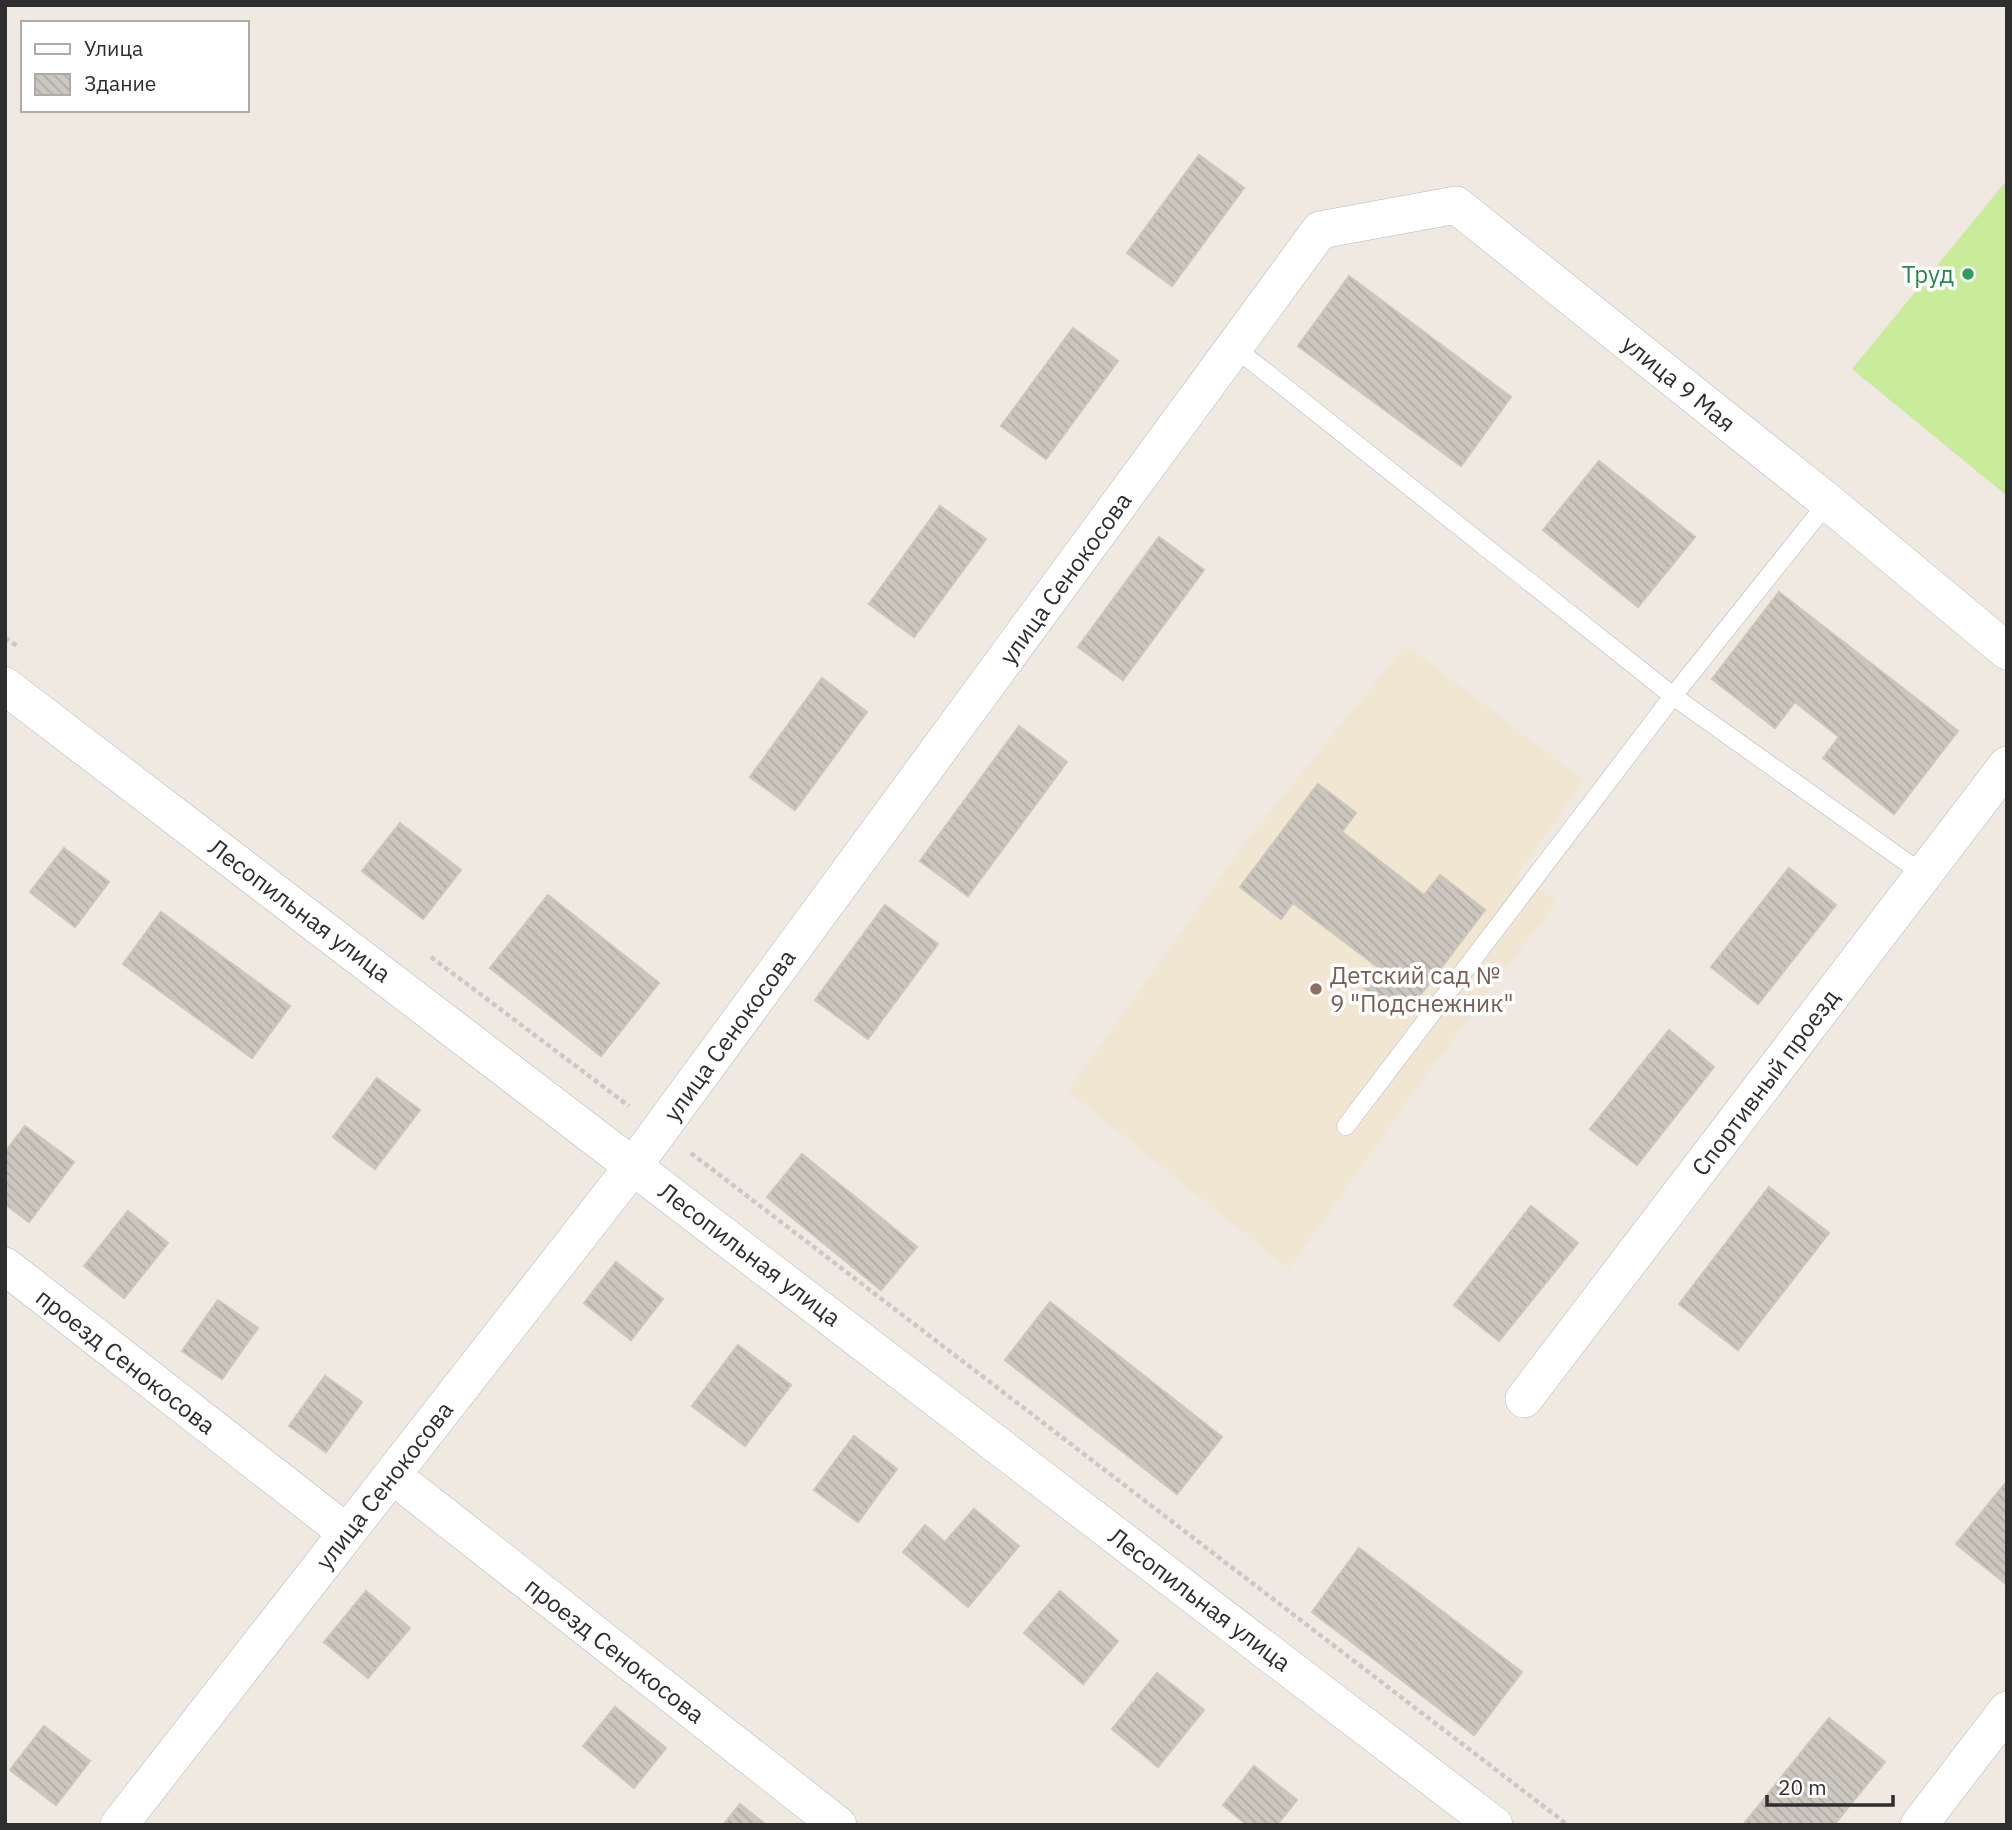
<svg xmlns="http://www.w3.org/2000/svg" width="2012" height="1830" font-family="'IBM Plex Sans',sans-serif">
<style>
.education{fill:#f0e6d1}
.pitch{fill:#c9ec9a}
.building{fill:url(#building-back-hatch);stroke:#cbc5ba;stroke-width:2}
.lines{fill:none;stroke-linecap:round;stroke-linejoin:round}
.service-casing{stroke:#b4b7c1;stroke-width:19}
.minor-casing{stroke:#b4b7c1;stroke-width:38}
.path{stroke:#c9c9c9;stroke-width:4.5;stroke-dasharray:5 3.5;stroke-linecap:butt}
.service{stroke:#fff;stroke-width:18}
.minor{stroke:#fff;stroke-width:37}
.leisure-dot{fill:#2e9e5b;stroke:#fff;stroke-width:2.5}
.education-dot{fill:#8d6e63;stroke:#fff;stroke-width:2.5}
.labels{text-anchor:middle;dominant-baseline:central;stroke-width:7;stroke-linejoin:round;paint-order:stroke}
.leisure-label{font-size:24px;fill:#27864d;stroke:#fff;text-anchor:end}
.street-label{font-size:24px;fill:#2e2e2e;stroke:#fff}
.education-label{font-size:24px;fill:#785e54;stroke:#fff;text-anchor:start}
</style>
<defs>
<pattern id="building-back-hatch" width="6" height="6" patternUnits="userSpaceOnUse" patternTransform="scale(1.75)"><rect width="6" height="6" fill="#cbc7bf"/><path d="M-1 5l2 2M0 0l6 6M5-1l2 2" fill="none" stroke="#afaba4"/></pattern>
</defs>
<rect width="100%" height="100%" fill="#efe9e1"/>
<path class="education" d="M 1406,645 L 1583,780 L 1516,877 L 1557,901 L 1425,1076 L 1289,1269 L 1068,1091 L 1248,839 Z"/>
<path class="pitch" d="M 2007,180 L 2007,496 L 1852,369 Z"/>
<path class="building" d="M 1199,155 L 1244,188 L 1172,286 L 1127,253 Z
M 1349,276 L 1511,397 L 1461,466 L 1298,346 Z
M 1073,328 L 1118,361 L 1046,459 L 1001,426 Z
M 1599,461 L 1695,537 L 1638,607 L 1543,530 Z
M 940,506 L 986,539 L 914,637 L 869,604 Z
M 1159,537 L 1204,570 L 1123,680 L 1078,647 Z
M 1779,592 L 1958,731 L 1894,814 L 1823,758 L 1839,737 L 1795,702 L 1775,728 L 1712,679 Z
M 822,678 L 867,712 L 795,810 L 750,777 Z
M 1019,726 L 1067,762 L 968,896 L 920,861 Z
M 1318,784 L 1356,813 L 1342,832 L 1424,895 L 1440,875 L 1485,910 L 1403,1018 L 1364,988 L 1379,968 L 1293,903 L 1281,919 L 1240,887 Z
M 400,823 L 461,870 L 423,919 L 362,871 Z
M 64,848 L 109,882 L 75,927 L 30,892 Z
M 1789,868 L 1836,905 L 1758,1004 L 1711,967 Z
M 548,895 L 659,983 L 601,1056 L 490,968 Z
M 885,905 L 938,944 L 868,1039 L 815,1000 Z
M 161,912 L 290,1006 L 252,1058 L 123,964 Z
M 1669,1030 L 1714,1067 L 1637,1165 L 1590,1129 Z
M 377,1078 L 420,1110 L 375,1169 L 333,1137 Z
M 25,1126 L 74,1162 L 29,1222 L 5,1204 L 5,1152 Z
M 802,1154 L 917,1247 L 881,1290 L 767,1197 Z
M 1769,1187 L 1829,1233 L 1738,1350 L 1679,1304 Z
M 1531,1206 L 1578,1243 L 1499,1341 L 1454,1305 Z
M 128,1211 L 168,1243 L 124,1298 L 84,1266 Z
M 616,1262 L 663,1299 L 631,1340 L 584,1303 Z
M 218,1300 L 258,1328 L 222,1379 L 182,1351 Z
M 1050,1302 L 1222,1437 L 1177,1494 L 1005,1360 Z
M 738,1345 L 791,1385 L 745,1446 L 692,1406 Z
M 325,1376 L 362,1402 L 326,1452 L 289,1426 Z
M 854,1436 L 897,1469 L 858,1522 L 814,1490 Z
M 2007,1481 L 2007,1585 L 1956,1544 Z
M 974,1509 L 1019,1546 L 968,1607 L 903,1552 L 925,1525 L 945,1542 Z
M 1359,1548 L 1522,1672 L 1474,1735 L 1312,1612 Z
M 366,1591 L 410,1628 L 368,1678 L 324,1642 Z
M 1060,1591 L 1118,1641 L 1083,1684 L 1024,1633 Z
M 1157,1673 L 1204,1710 L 1158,1767 L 1112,1729 Z
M 615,1707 L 666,1748 L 634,1788 L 583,1746 Z
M 1829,1718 L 1885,1762 L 1834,1825 L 1743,1825 Z
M 44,1726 L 90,1761 L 56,1805 L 10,1770 Z
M 1254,1766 L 1297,1800 L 1277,1825 L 1247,1825 L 1223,1805 Z
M 740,1804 L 766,1825 L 723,1825 Z"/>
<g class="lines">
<defs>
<path id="service" d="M 1234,347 L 1673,696 L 1923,874
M 1346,1126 L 1673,696 L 1828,502"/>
<path id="minor" d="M 5,686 L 1494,1825
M 5,1266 L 347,1533
M 1524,1399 L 2007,765
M 392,1475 L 838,1825
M 119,1825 L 634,1165 L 1320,230 L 1456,205 L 1828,502 L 2007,651
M 1919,1825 L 2007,1710"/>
</defs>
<use href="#service" class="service-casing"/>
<use href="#minor" class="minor-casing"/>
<path class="path" d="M 5,638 L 19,647
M 431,957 L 629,1106
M 691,1153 L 1568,1825"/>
<use href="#service" class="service"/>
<use href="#minor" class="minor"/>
</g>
<circle class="leisure-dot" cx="1968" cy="274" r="7"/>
<circle class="education-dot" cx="1316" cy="989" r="7"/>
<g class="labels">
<g class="leisure-label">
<text x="1954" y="274">Труд</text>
</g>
<g class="street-label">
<text transform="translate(1679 383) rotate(39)">улица 9 Мая</text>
<text transform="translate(1065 578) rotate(-54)">улица Сенокосова</text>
<text transform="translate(300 910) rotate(37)">Лесопильная улица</text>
<text transform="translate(729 1035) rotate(-54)">улица Сенокосова</text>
<text transform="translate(1765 1082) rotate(-53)">Спортивный проезд</text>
<text transform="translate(750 1254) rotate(37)">Лесопильная улица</text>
<text transform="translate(126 1361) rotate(38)">проезд Сенокосова</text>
<text transform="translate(384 1485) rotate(-52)">улица Сенокосова</text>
<text transform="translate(1200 1599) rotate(37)">Лесопильная улица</text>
<text transform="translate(615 1650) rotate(38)">проезд Сенокосова</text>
</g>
<g class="education-label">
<text x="1330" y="975">Детский сад №<tspan x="1330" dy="28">9 "Подснежник"</tspan></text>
</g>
</g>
<rect width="2012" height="1830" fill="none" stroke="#2e2e2e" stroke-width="14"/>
<rect x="21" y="21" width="228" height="91" fill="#ffffff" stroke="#ababab" stroke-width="2"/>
<rect x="35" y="44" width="35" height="10" fill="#ffffff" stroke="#ababab" stroke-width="2"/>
<text x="84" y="56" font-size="21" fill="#2e2e2e">Улица</text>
<rect x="35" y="74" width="35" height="21" fill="url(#building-back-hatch)" stroke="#ababab" stroke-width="2"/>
<text x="84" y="91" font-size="21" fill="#2e2e2e">Здание</text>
<path d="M1767 1795v10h126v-10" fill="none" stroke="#2e2e2e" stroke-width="3.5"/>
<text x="1778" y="1795" font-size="21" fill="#2e2e2e" stroke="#ffffff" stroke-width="5" paint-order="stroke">20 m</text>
</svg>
